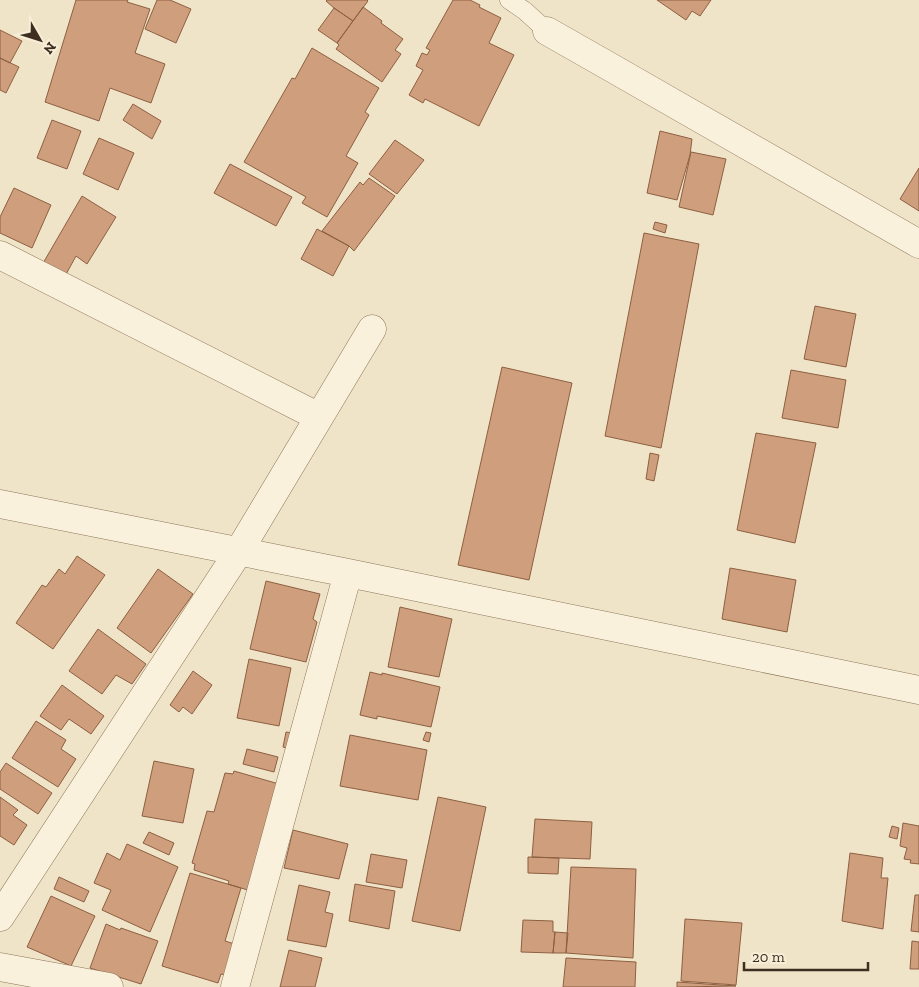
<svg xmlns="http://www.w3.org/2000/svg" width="919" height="987" font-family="'Zilla Slab',serif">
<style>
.building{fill:#cf9f7d;stroke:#8d5f41}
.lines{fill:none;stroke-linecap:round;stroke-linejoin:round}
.service-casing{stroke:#8d765c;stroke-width:19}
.minor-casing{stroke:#8d765c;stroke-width:29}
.service{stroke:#faf1dc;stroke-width:18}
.minor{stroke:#faf1dc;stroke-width:28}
</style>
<rect width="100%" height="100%" fill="#f0e4c8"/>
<path class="building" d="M 76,0 L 128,0 L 127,2 L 150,9 L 135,53 L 165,64 L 151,103 L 110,88 L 99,121 L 45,102 Z
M 157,0 L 170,0 L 191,9 L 176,43 L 145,29 Z
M 327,0 L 367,0 L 368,1 L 353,21 L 334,8 L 326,1 Z
M 453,0 L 470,0 L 480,5 L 479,7 L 501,18 L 489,43 L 514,55 L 479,126 L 425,99 L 423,103 L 409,95 L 423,70 L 416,66 L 422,53 L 427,55 L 430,50 L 426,48 Z
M 657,0 L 711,0 L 700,16 L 692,11 L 686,20 Z
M 363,7 L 382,21 L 381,23 L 403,39 L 395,50 L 401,54 L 382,82 L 336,49 L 339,45 L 337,43 Z
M 334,8 L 353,21 L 337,43 L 318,30 Z
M 0,30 L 22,41 L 10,63 L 0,58 Z
M 312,48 L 379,88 L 365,112 L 369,115 L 346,156 L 358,163 L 327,217 L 302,203 L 306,197 L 244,162 L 292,78 L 295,79 Z
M 0,58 L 19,67 L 6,93 L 0,90 Z
M 133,104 L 161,121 L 152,139 L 123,120 Z
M 52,120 L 81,131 L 67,169 L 37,158 Z
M 660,131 L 692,139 L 690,155 L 677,200 L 647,193 Z
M 99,138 L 134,153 L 118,190 L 83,174 Z
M 395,140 L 424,160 L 397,194 L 369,174 Z
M 691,152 L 726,159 L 713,215 L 679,207 Z
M 230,164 L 292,197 L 276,226 L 214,193 Z
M 919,168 L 919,211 L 900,199 Z
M 369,178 L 395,196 L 354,251 L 349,246 L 322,231 L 360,182 L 363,185 Z
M 14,188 L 51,205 L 32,248 L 0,233 L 0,217 Z
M 82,196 L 116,217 L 87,264 L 76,256 L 64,278 L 42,265 Z
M 655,222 L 667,225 L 665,233 L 653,229 Z
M 317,229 L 349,246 L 333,276 L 301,259 Z
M 644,233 L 699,244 L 661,448 L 605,436 Z
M 815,306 L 856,314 L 846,367 L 804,359 Z
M 502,367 L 572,383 L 529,580 L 458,565 Z
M 791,370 L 846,380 L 838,428 L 782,418 Z
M 756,433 L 816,443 L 795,543 L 737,530 Z
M 650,453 L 659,455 L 654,481 L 646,479 Z
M 77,556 L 105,575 L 53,649 L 16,623 L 42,585 L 46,587 L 59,569 L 65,574 Z
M 730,568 L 796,580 L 787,632 L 722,619 Z
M 158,569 L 193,594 L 151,653 L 117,628 Z
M 266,581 L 320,594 L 313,619 L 317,622 L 306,662 L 250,649 Z
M 400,607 L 452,619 L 439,677 L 388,667 Z
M 98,629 L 146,664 L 132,684 L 116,675 L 102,694 L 69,671 Z
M 249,659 L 291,668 L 279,726 L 237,718 Z
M 193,671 L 212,685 L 192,714 L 183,707 L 179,712 L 170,705 Z
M 370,672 L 382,675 L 382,673 L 440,687 L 431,727 L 377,716 L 377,719 L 360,715 Z
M 62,685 L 104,716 L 91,734 L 69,719 L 61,730 L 40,716 Z
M 36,721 L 66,740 L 61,749 L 76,759 L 58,787 L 12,758 Z
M 286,732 L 293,733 L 289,749 L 283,747 Z
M 426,732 L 431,733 L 429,742 L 423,740 Z
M 350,735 L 427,750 L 418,800 L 340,786 Z
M 247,749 L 278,757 L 274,772 L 243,764 Z
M 154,761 L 194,769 L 183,823 L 142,816 Z
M 6,763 L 52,793 L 38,814 L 0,789 L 0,772 Z
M 234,771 L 279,784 L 251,891 L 228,884 L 229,881 L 194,870 L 195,864 L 192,863 L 207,811 L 214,812 L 225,773 L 233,774 Z
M 0,797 L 18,810 L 13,815 L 27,825 L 14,845 L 0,836 Z
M 438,797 L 486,807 L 460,931 L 412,921 Z
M 535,819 L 592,822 L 590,859 L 532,857 Z
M 903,823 L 919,826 L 919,864 L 910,863 L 911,860 L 904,859 L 907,848 L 900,846 Z
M 892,826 L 899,828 L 897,839 L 889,837 Z
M 293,830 L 348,844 L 339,879 L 284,868 Z
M 149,832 L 174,843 L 169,855 L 143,843 Z
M 127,844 L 178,867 L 150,932 L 102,910 L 111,890 L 94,883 L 107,853 L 120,860 Z
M 850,853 L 883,858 L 881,878 L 888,878 L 883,929 L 842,921 Z
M 371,854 L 407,860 L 402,888 L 366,882 Z
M 528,857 L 559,858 L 558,874 L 528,873 Z
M 571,867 L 636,869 L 633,958 L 566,953 Z
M 190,873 L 241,888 L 225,941 L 238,945 L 229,976 L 221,974 L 218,983 L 162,966 Z
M 59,877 L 89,891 L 84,902 L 54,889 Z
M 355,884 L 395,891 L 389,929 L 349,921 Z
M 299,885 L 330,892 L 325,912 L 333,914 L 326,947 L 287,940 Z
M 915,895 L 919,895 L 919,932 L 911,931 Z
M 51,896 L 95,916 L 71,966 L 27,947 Z
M 685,919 L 742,923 L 736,985 L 681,981 Z
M 523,920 L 553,921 L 553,932 L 555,932 L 553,953 L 521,952 Z
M 106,924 L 120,930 L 121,928 L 158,941 L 141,984 L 90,968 Z
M 555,932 L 568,933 L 566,953 L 553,953 Z
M 912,941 L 919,942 L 919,969 L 910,969 Z
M 289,950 L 322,958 L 315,987 L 280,987 Z
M 566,958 L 636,962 L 635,987 L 563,987 Z
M 677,982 L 736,986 L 677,987 Z"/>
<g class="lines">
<defs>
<path id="service" d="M 509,0 L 525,11 L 547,31"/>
<path id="minor" d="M 547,31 L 612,68 L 919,244
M 0,255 L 319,417
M 0,504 L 348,573 L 919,690
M 0,917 L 239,551 L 372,329
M 0,967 L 109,987
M 235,987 L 348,573"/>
</defs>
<use href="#service" class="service-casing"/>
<use href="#minor" class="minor-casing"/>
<use href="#service" class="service"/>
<use href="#minor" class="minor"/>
</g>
<g transform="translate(40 40) rotate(129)" stroke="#f7eed8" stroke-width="4" paint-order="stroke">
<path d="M0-4L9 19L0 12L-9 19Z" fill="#3d2e20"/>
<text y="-8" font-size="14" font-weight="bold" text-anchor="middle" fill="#3d2e20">N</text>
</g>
<path d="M744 962v8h124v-8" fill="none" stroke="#3d2e20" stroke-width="2.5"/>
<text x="752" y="962" font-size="15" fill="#3d2e20" stroke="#f7eed8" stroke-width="4" paint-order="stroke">20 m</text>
</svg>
